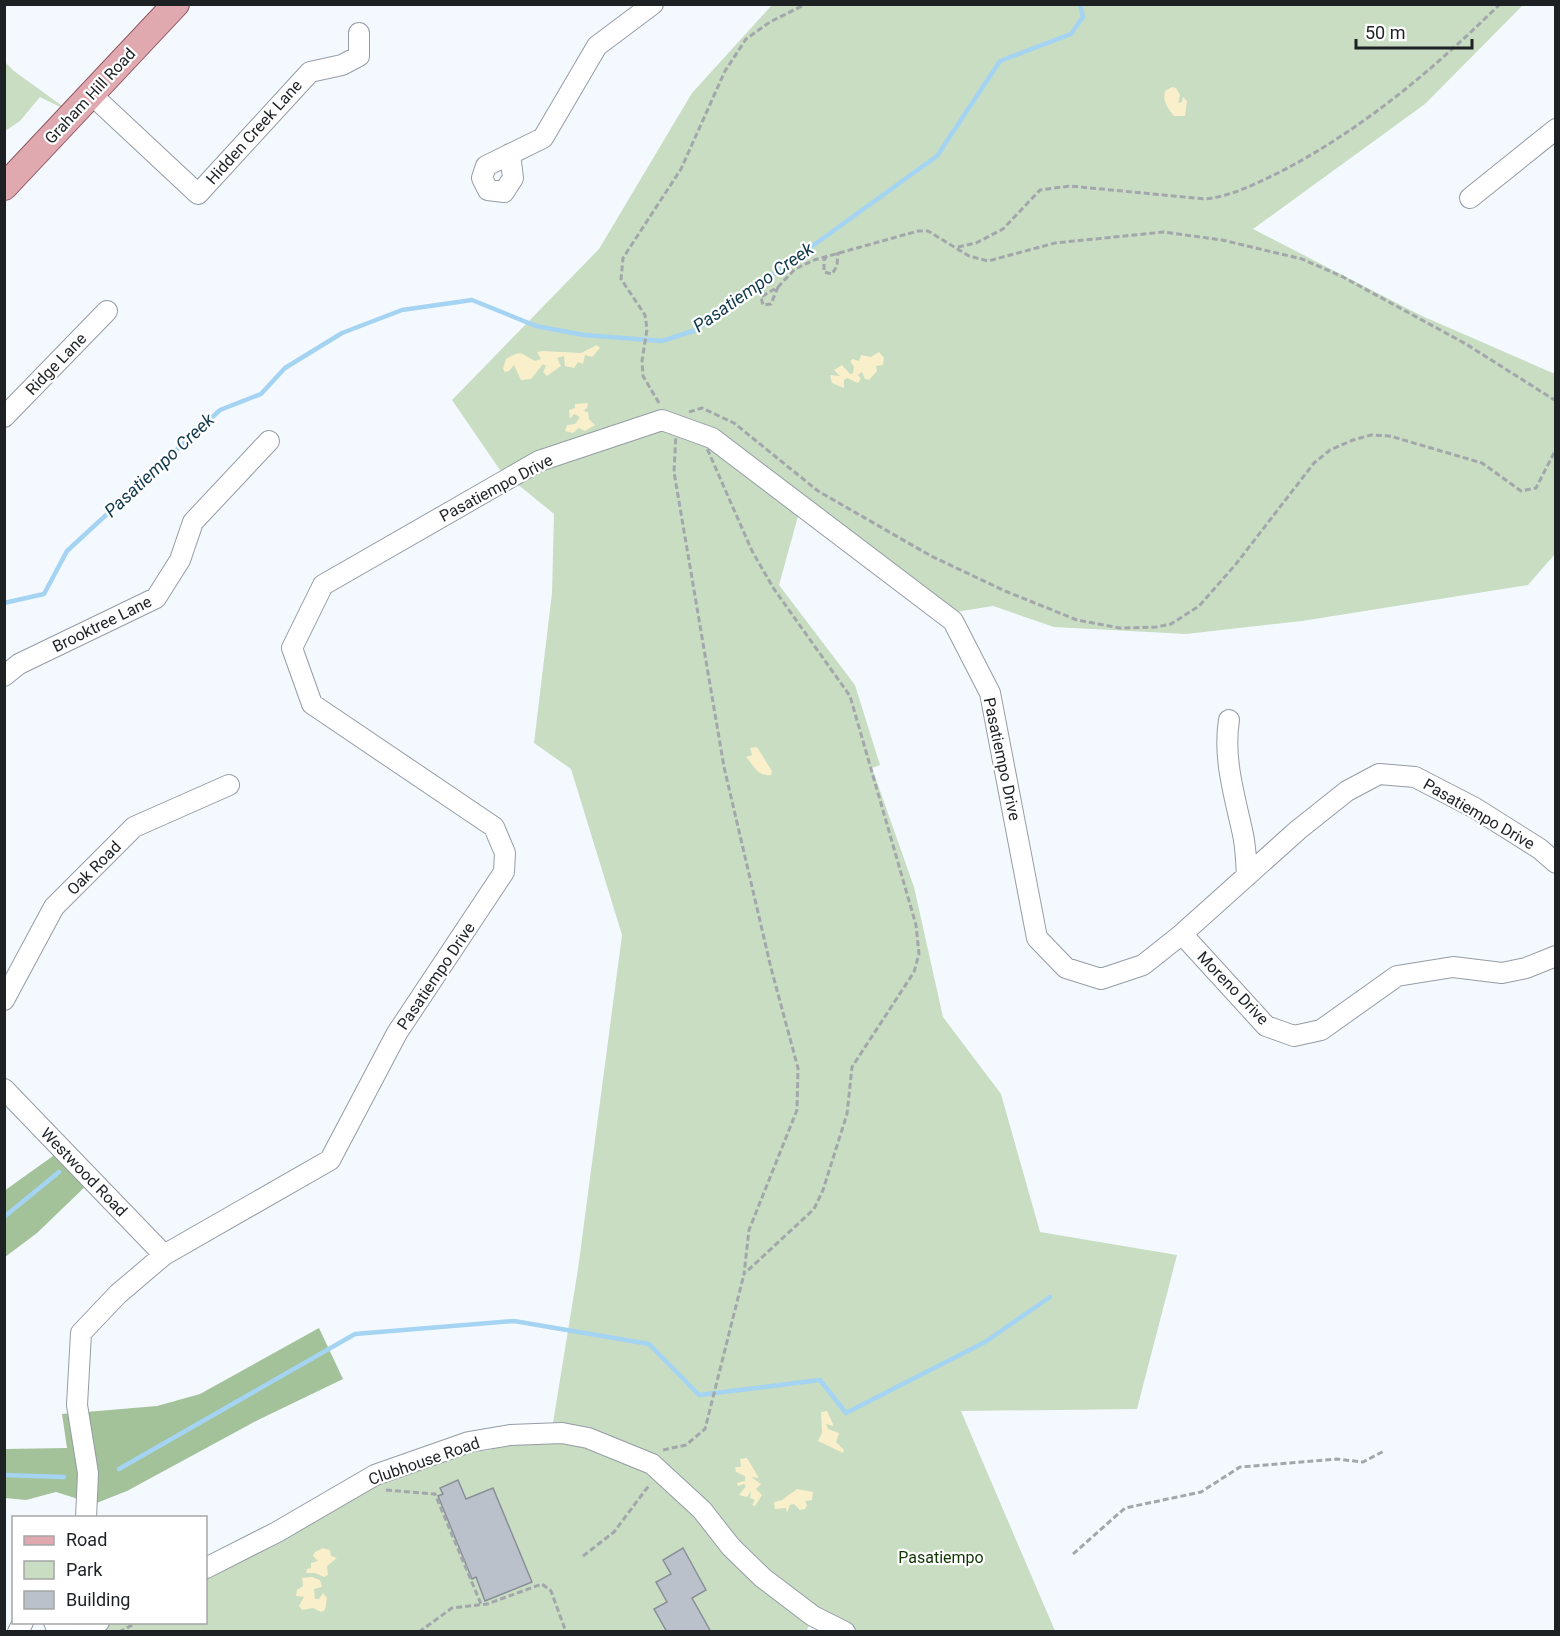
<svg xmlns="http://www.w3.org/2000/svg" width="1560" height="1636" font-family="Roboto,sans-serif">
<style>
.green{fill:#c8ddc2}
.forest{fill:#a3c299}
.sand{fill:#f9efca}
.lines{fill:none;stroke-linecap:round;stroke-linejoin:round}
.stream{stroke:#a4d4f2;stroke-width:4.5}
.building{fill:#bac1cb;stroke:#888f97;stroke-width:1.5}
.minor-casing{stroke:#949ca5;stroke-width:22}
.major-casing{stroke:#8f545d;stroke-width:28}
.path{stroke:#a3a7ac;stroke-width:3;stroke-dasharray:6 3;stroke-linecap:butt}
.minor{stroke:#fff;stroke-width:20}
.major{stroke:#e0a9b0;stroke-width:26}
.labels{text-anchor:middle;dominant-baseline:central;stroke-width:4.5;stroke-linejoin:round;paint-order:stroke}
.street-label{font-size:16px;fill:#1e2124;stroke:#fff}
.park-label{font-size:16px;fill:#0e3700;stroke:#fff}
.water-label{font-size:18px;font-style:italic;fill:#11394e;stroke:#fff}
</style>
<rect width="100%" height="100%" fill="#f4f9ff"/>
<path class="green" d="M 772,5 L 1523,5 L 1425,104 L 1253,229 L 1422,316 L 1555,374 L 1555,554 L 1528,585 L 1302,621 L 1186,634 L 1054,627 L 993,606 L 937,615 L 800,509 L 779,585 L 855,685 L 880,765 L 872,768 L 914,887 L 943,1017 L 1001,1094 L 1040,1232 L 1177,1255 L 1137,1409 L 961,1411 L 1055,1631 L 854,1631 L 814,1616 L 806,1632 L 87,1632 L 106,1623 L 206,1622 L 206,1572 C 294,1521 386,1459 491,1450 L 491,1447 L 552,1429 L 578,1269 L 622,935 L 571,769 L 534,743 L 552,593 L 554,514 L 500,470 L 452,400 L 599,249 L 692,93 Z
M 4,61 L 14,71 L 72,113 L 40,97 L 20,121 L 5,131 Z"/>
<path class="forest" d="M 60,1151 L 90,1182 L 37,1233 L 5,1257 L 4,1191 Z
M 319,1328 L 343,1379 L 258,1420 L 127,1491 L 94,1504 L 56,1492 L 26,1500 L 5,1498 L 4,1449 L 67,1448 L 62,1414 L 157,1406 L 200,1394 Z"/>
<path class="sand" d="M 1172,87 L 1176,88 L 1180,95 L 1178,103 L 1182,102 L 1183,97 L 1187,101 L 1185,116 L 1174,116 C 1168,109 1162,100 1165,91 Z
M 597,345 L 600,348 L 592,357 L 585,355 L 583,364 L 578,362 L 574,368 L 565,366 L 564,356 L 557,358 L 561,366 L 547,376 L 543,372 L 546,366 L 543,364 L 531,379 L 521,380 L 514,365 L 509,371 L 505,372 L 503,369 L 506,359 C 523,349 520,354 535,361 L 541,359 L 537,352 L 542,351 L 581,353 Z
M 879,352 L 884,358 L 883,365 L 876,366 L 877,371 L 869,380 L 865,379 L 862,372 L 858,375 L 861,379 L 858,383 L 847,378 L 844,380 L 844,388 L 832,383 L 830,375 L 840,376 L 834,370 L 842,365 L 850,374 L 853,373 L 854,367 L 850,361 L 853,359 L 859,361 L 861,355 L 871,357 Z
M 588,403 L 587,408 L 583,411 L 588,412 L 589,419 L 595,425 L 585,431 L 579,428 L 573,433 L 565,431 L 567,425 L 575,424 L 580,417 L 574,414 L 570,419 L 569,410 L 575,408 L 575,404 Z
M 757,747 L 772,771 L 771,775 C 757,777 754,765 746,757 L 752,755 L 750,748 Z
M 827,1411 L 833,1424 L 833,1426 L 826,1424 L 828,1429 L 839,1433 L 836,1442 L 844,1450 L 843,1453 L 818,1441 L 822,1433 L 821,1412 Z
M 747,1458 L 759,1478 L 751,1477 L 761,1484 L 756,1489 L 762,1495 L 755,1506 L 752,1505 L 755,1500 L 750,1498 L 751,1491 L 747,1497 L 739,1495 L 746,1486 L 744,1484 L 738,1486 L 737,1483 L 745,1481 L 745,1476 L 736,1472 L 735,1467 L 741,1467 L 740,1459 Z
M 797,1489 L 813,1492 L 812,1500 L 805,1501 L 807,1505 L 805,1509 L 800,1510 L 794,1504 L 790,1505 L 787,1513 L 786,1508 L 775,1509 L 774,1502 L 782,1500 Z
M 323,1548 L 330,1550 L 331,1556 L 337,1558 L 327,1566 L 328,1575 L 324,1577 L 315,1573 L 306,1573 L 307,1569 L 311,1568 L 311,1563 L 318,1561 L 313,1556 L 315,1552 Z
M 312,1577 L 320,1580 L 322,1587 L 314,1589 L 315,1599 L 319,1599 L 323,1593 L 327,1598 L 325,1610 L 321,1612 L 313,1608 L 302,1610 L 299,1606 L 304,1597 L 296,1596 L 297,1590 L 303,1586 L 302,1578 Z"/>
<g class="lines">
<path class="stream" d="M 4,603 L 44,594 L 67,551 L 220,410 L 261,394 L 285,368 L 342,333 L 402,310 L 472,300 L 536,326 L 584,335 L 662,341 L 696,330 L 937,156 L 1000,61 L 1071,34 L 1083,17 L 1080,4
M 4,1217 L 59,1172
M 119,1469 L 355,1334 L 514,1321 L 649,1344 L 699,1395 L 820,1380 L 846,1413 L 985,1342 L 1050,1297
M 4,1475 L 64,1477"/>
</g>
<path class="building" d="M 458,1480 L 466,1499 L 493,1488 L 532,1582 L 485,1601 L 476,1577 L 472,1579 L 438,1496 L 443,1494 L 440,1488 Z
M 683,1548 L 706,1590 L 692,1598 L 711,1632 L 667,1632 L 654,1609 L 667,1602 L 656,1582 L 671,1574 L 663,1560 Z"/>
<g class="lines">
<defs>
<path id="minor" d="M 92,95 L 198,194 L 310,72 L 342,65 L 359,56 L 359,33
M 510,154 L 513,178 L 504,192 L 488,190 L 482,178 L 486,166 L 543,138 L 597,46 L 653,4
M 1470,198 L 1556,129
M 4,417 L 107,311
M 4,676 L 19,664 L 156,598 L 180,560 L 193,522 L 269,441
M 1229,720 C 1223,757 1234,794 1242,830 C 1246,845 1246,861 1247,876
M 1182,934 L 1266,1026 L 1294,1036 L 1321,1030 L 1397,976 L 1453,967 L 1502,973 L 1526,968 L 1556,956
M 4,1000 L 54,907 L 134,827 L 229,785
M 4,1089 L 164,1255
M 86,1518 L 88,1473 L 77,1405 L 81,1333 L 118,1294 L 164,1255 L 330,1160 L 397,1033 L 504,872 L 505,853 L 494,827 L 312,704 L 292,648 L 323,585 L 539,461 L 662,420 L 712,438 L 953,621 L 990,693 L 1037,938 L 1066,968 L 1101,979 L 1143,965 L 1182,934 L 1298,830 L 1347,791 L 1379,774 L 1415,777 L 1475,808 L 1540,849 L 1556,863
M 206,1568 L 277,1532 L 375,1475 L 469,1442 L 510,1435 L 562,1433 L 588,1438 L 652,1464 L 702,1510 L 731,1547 L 763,1578 L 813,1616 L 845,1632
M 54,1622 L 56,1627 L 68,1632
M 18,1632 L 23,1622
M 81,1632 L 99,1622"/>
<path id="major" d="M 4,187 L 176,4"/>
</defs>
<use href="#minor" class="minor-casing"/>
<use href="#major" class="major-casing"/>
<path class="path" d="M 958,247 L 976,243 L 1003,229 L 1040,190 L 1070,186 L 1205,199 C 1233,196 1257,183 1282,171 C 1364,128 1434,69 1500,4
M 827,256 L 824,260 L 824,272 L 832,274 L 837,266 L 838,252
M 778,287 L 771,304 L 763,305 L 761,297 L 778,287 L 795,269 L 814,260 L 918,231 L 928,231 L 969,256 L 988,261 L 1055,243 L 1164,232 L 1222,240 L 1302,259 L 1343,277 L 1466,344 L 1556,401
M 659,403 L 643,376 L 642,361 L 647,329 L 645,315 L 621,279 L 623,258 L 681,169 L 725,71 L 746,39 L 770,22 L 806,4
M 689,412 L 702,408 L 734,423 L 818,491 L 931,556 L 1005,591 L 1077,620 L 1120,628 L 1156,627 L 1171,624 L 1199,606 L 1236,564 L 1314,463 L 1330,450 L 1353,440 L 1371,435 L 1390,436 L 1482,463 L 1521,491 L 1536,488 L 1556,449
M 676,433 L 706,446 L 752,551 L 774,589 L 850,696 L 916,925 L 919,954 L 914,972 L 852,1067 L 847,1114 L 823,1190 L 814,1209 L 744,1274 L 749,1230 L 797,1110 L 798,1068 L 771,968 L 724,767 L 674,472 Z
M 663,1450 L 686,1445 L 705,1429 L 744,1274
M 386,1490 L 435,1494 L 481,1604
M 1073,1554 L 1125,1508 L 1201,1492 L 1240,1467 L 1337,1459 L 1363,1462 L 1384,1451
M 583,1556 L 614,1532 L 650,1484
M 119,1632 L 138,1622
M 419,1632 L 452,1608 L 487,1604 L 542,1584 L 551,1591 L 566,1632"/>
<use href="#minor" class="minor"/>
<use href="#major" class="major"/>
</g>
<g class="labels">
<g class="street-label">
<text transform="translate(90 96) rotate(-47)">Graham Hill Road</text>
<text transform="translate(254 132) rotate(-48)">Hidden Creek Lane</text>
<text transform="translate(56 364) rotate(-46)">Ridge Lane</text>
<text transform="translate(496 488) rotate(-28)">Pasatiempo Drive</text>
<text transform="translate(102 624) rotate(-26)">Brooktree Lane</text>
<text transform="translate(1002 759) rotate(78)">Pasatiempo Drive</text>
<text transform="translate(1479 814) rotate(30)">Pasatiempo Drive</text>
<text transform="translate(94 868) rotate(-45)">Oak Road</text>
<text transform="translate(436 976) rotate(-56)">Pasatiempo Drive</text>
<text transform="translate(1233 988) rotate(46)">Moreno Drive</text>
<text transform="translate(84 1172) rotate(46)">Westwood Road</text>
<text transform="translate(424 1461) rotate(-19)">Clubhouse Road</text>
</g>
<g class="park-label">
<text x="941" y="1557">Pasatiempo</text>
</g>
<g class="water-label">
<text transform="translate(753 287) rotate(-35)">Pasatiempo Creek</text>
<text transform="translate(159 465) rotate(-43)">Pasatiempo Creek</text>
</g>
</g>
<rect width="1560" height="1636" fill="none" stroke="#1e2124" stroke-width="12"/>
<rect x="12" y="1516" width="195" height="108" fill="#ffffff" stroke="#a5a6a7" stroke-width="1.5"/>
<rect x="24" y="1536" width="30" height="9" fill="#e0a9b0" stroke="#a5a6a7" stroke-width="1.5"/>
<text x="66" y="1546" font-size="18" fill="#1e2124">Road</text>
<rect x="24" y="1561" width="30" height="18" fill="#c8ddc2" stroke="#a5a6a7" stroke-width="1.5"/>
<text x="66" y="1576" font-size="18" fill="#1e2124">Park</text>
<rect x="24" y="1591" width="30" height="18" fill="#bac1cb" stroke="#a5a6a7" stroke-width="1.5"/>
<text x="66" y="1606" font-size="18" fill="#1e2124">Building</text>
<path d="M1356 39v9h116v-9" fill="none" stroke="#1e2124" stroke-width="3"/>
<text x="1365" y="39" font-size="18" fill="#1e2124" stroke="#ffffff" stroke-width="4.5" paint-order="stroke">50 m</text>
</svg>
